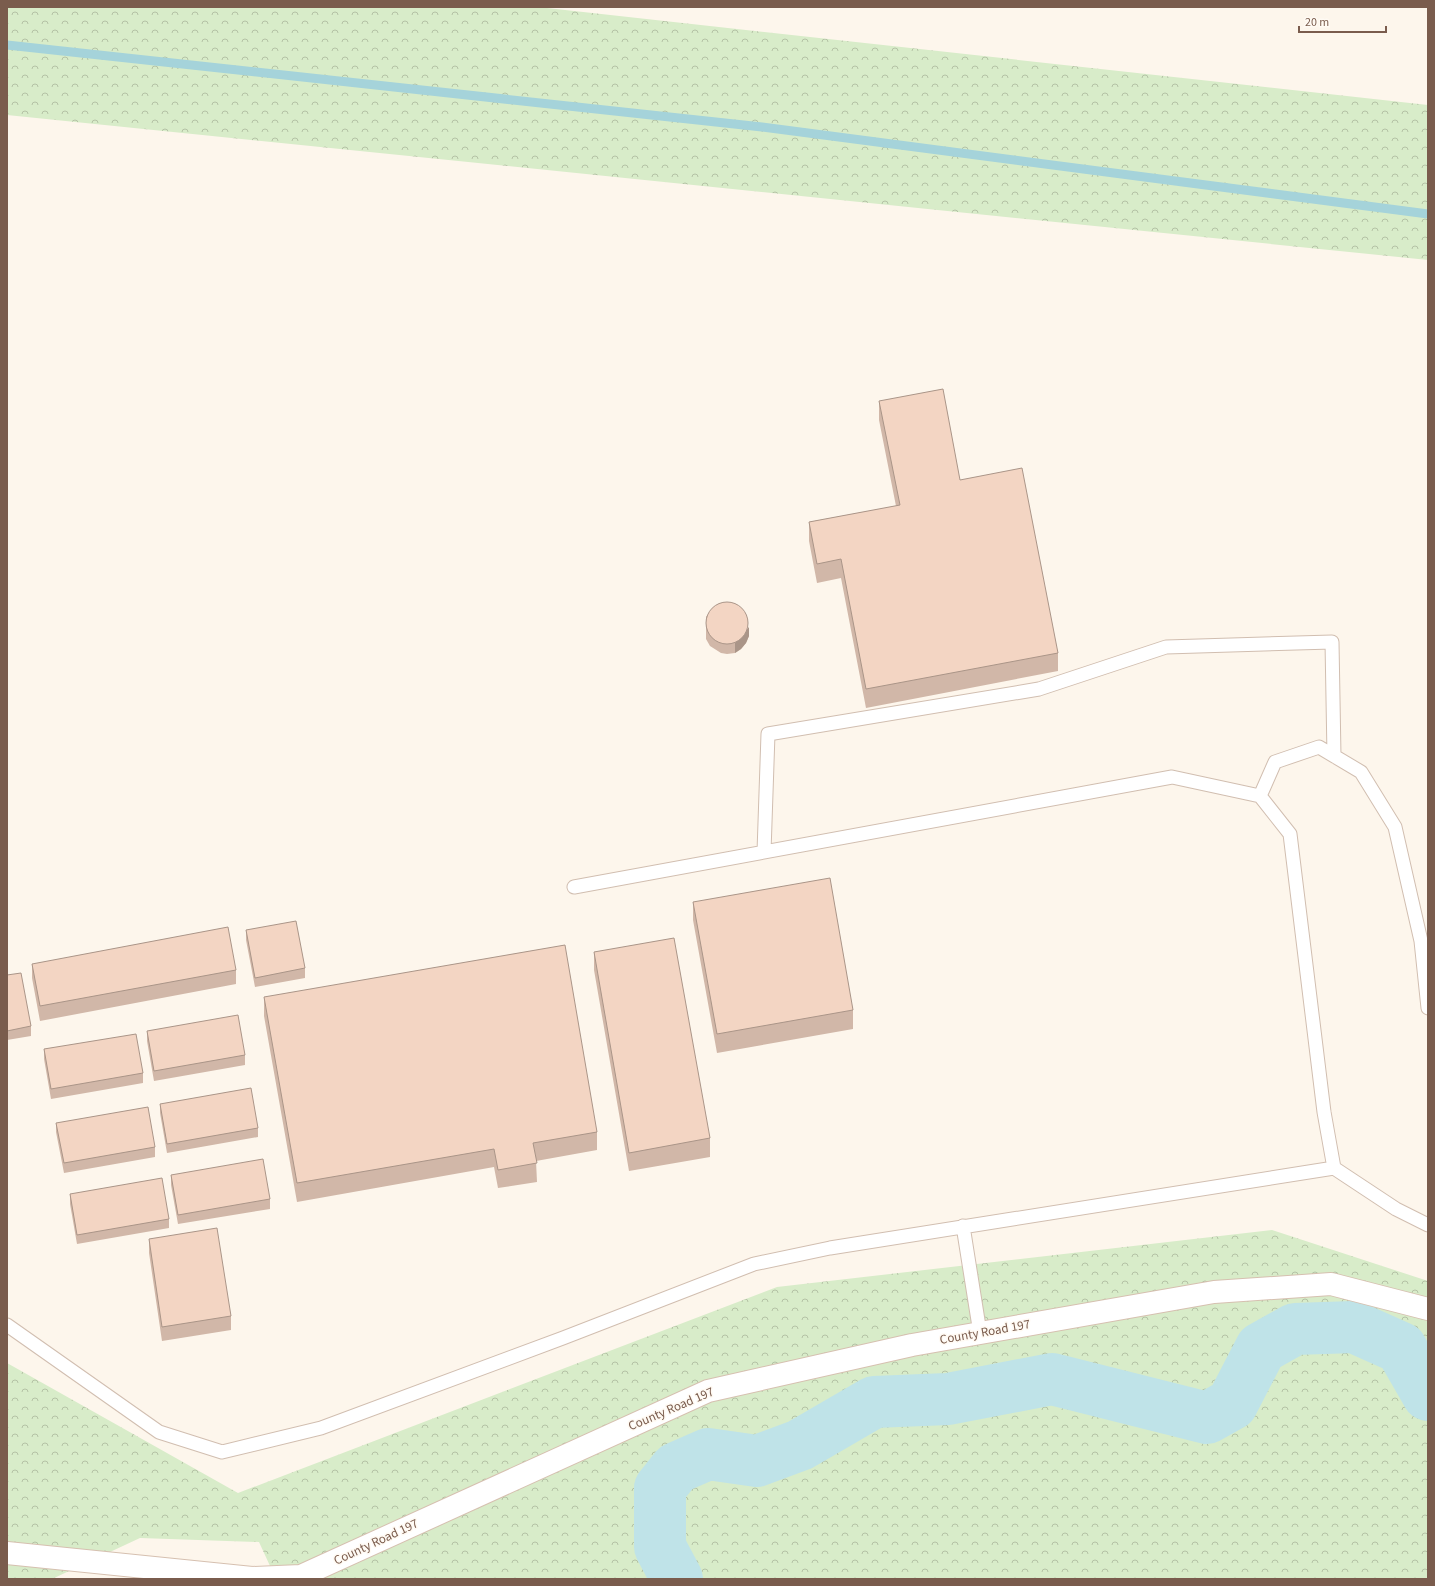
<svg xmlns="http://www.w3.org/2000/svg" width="1435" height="1586" font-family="'Source Sans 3',sans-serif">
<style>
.forest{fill:url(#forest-crowns)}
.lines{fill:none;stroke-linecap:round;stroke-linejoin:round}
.stream{stroke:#a5d3da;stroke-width:9}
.river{stroke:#bfe3e8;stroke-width:52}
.lane-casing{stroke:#d1beb0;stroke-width:15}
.secondary-casing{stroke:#d6c0b0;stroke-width:24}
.lane{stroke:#fff;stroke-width:13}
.secondary{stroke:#fff;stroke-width:22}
.wall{fill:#d1b7a8}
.shaded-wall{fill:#aa9588}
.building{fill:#f3d5c3;stroke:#aa9588}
.labels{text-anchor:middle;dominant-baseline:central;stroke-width:3;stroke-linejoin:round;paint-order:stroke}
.street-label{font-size:13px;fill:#7a5c4d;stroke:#fffaf3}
</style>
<defs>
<pattern id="forest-crowns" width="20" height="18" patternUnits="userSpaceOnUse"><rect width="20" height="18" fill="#d8ecc9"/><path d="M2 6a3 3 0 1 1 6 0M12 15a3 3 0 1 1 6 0" fill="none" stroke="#b4c2a5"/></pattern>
</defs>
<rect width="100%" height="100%" fill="#fdf6ec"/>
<path class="forest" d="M 7,7 L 538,7 L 1428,105 L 1428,260 L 7,115 Z
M 1272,1230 L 1428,1281 L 1428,1579 L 276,1579 L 259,1542 L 140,1538 L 52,1579 L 7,1579 L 7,1363 L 238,1493 L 777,1287 Z"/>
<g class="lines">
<path class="stream" d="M 7,45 L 762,127 L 1428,214"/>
<path class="river" d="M 677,1579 L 660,1547 L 660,1488 L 676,1468 L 708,1454 L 757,1461 L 800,1445 L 874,1402 L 948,1399 L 1052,1379 L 1207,1418 L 1232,1404 L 1261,1348 L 1295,1329 L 1354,1327 L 1401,1348 L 1428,1395"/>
<defs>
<path id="lane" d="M 1260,796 L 1275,762 L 1319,747 L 1361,772 L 1395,827 L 1421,941 L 1428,1008
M 764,852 L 768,734 L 1039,689 L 1166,647 L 1332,642 L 1334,756
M 574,887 L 1172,777 L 1260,796 L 1290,834 L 1324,1112 L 1334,1168 L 1396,1209 L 1428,1225
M 963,1226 L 980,1333
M 7,1325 L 159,1432 L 222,1452 L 321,1428 L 563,1338 L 754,1264 L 830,1248 L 1334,1168"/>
<path id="secondary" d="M 7,1553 L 252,1578 L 301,1576 L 708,1391 L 912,1345 L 1214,1292 L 1331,1284 L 1428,1309"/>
</defs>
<use href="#lane" class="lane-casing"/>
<use href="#secondary" class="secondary-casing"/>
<use href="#lane" class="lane"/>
<use href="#secondary" class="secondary"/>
</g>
<path class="wall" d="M 879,401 L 960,480 L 1058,653 L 1058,671 L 866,708 L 841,578 L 817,583 L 809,541 L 809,522 L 896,506 L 879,420 Z
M 706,616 L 749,636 L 746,643 L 741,649 L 735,653 L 727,654 L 721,653 L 710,646 L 706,639 Z
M 693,902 L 853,1010 L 853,1029 L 717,1053 L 693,920 Z
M 246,930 L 305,968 L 305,978 L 255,987 L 246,940 Z
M 594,952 L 710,1138 L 710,1157 L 629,1171 L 594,970 Z
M 32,964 L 236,970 L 236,984 L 40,1021 L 32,978 Z
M 7,975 L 31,1026 L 31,1036 L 7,1040 Z
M 264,997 L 597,1132 L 597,1150 L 536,1161 L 537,1182 L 498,1188 L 494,1167 L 297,1202 L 264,1016 Z
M 147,1031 L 245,1055 L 245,1065 L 154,1081 L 147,1041 Z
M 44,1049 L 143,1073 L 143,1083 L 51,1099 L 44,1059 Z
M 160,1104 L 258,1128 L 258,1137 L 167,1153 L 160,1113 Z
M 56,1123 L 155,1147 L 155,1157 L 64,1173 L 56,1132 Z
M 171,1175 L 270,1199 L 270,1209 L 178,1224 L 171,1185 Z
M 70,1194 L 169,1219 L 169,1228 L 77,1244 L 70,1204 Z
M 149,1239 L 231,1316 L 231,1330 L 162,1341 L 149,1253 Z"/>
<path class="shaded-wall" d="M 749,627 L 749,636 L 746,643 L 741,649 L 735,653 L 735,643 Z"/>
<path class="building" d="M 943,389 L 960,480 L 1022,468 L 1058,653 L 866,689 L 841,559 L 817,564 L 809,522 L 900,505 L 879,401 Z
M706 623a21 21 0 1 1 42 0a21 21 0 1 1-42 0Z
M 830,878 L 853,1010 L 717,1034 L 693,902 Z
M 296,921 L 305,968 L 255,978 L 246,930 Z
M 228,927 L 236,970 L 40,1006 L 32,964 Z
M 674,938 L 710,1138 L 629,1153 L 594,952 Z
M 565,945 L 597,1132 L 533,1143 L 537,1163 L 498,1170 L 494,1149 L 297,1183 L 264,997 Z
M 21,973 L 31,1026 L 7,1031 L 7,975 Z
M 238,1015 L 245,1055 L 154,1071 L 147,1031 Z
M 136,1034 L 143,1073 L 51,1089 L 44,1049 Z
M 251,1088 L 258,1128 L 167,1144 L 160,1104 Z
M 148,1107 L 155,1147 L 64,1163 L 56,1123 Z
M 263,1159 L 270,1199 L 178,1215 L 171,1175 Z
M 162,1178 L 169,1219 L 77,1235 L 70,1194 Z
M 217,1228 L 231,1316 L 162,1327 L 149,1239 Z"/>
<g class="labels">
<g class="street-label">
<text transform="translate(985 1332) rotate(-10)">County Road 197</text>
<text transform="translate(671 1409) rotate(-23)">County Road 197</text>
<text transform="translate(376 1542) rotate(-25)">County Road 197</text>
</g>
</g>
<rect width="1435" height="1586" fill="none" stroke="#7a5c4d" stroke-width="16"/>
<path d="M1299 26v6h87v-6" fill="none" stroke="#7a5c4d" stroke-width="2"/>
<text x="1305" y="26" font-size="12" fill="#7a5c4d" stroke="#fffaf3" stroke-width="3" paint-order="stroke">20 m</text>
</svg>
